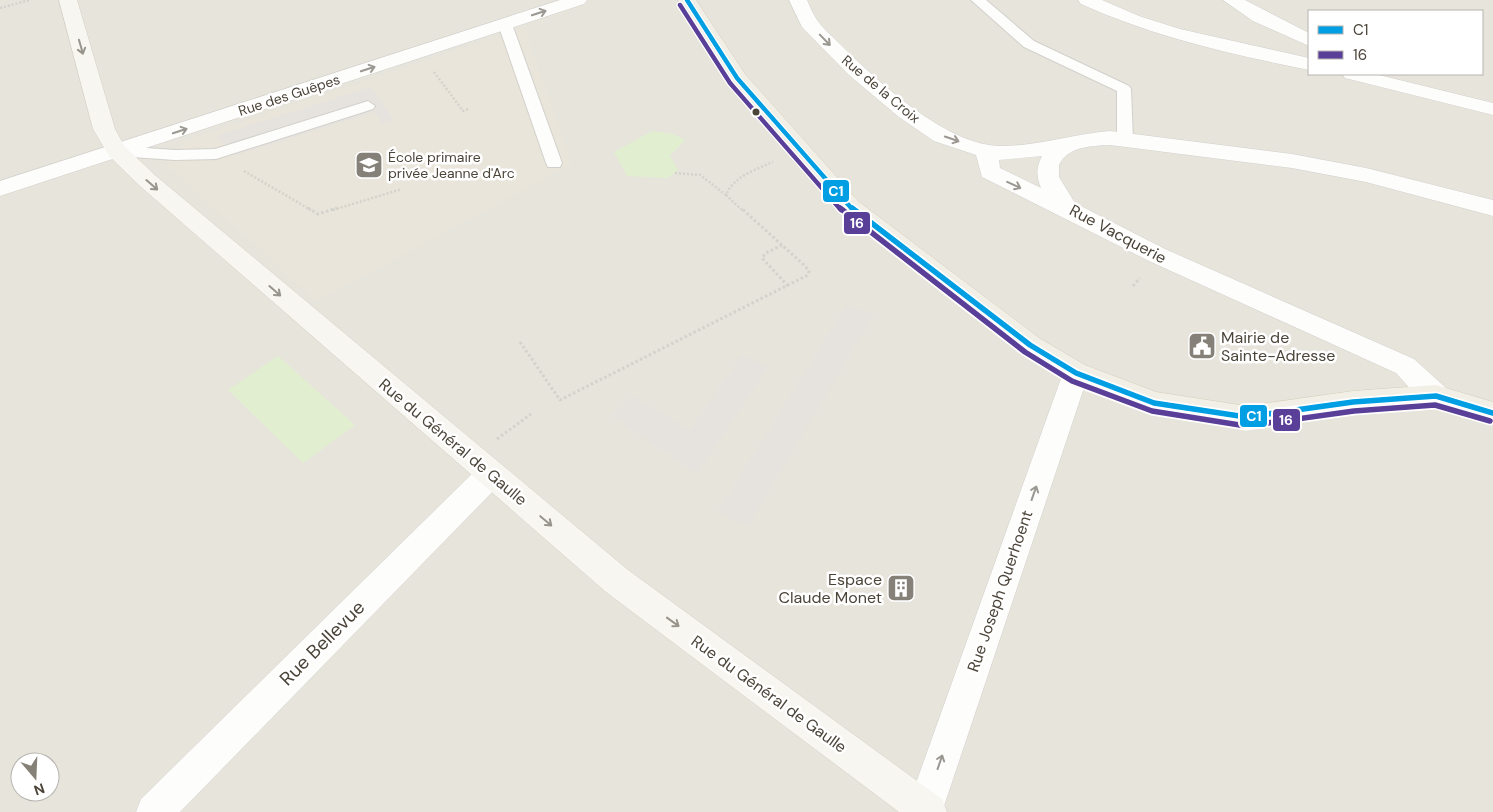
<svg xmlns="http://www.w3.org/2000/svg" width="1493" height="812" font-family="'DM Sans',sans-serif">
<style>
.residential{fill:#e7e4dc;fill-rule:evenodd}
.education{fill:#eae5da}
.green{fill:#e1eecf}
.parking{fill:#e6e3df}
.lines{fill:none;stroke-linecap:round;stroke-linejoin:round}
.lane-casing{stroke:#d2d0cb;stroke-width:2}
.street-casing{stroke:#d2d0cb;stroke-width:1}
.secondary-casing{stroke:#d3cfc5;stroke-width:1}
.primary-casing{stroke:#d6cebb;stroke-width:1}
.path-far1{stroke:#d3d2cc;stroke-width:2.5;stroke-dasharray:2 2;stroke-linecap:butt}
.path{stroke:#d3d2cc;stroke-width:3;stroke-dasharray:2.5 2.5;stroke-linecap:butt}
.lane{fill:#fdfdfc;fill-rule:evenodd}
.street{fill:#fdfdfc;fill-rule:evenodd}
.secondary{fill:#f7f6f1;fill-rule:evenodd}
.primary{fill:#f2efe6;fill-rule:evenodd}
.bus-1-far1-casing{stroke:#fff;stroke-width:7}
.bus-1-casing{stroke:#fff;stroke-width:9}
.bus-2-far1-casing{stroke:#fff;stroke-width:7}
.bus-2-casing{stroke:#fff;stroke-width:9}
.bus-1-far1{stroke:#009ee3;stroke-width:4.5}
.bus-1{stroke:#009ee3;stroke-width:5.5}
.bus-2-far1{stroke:#5a3f99;stroke-width:4.5}
.bus-2{stroke:#5a3f99;stroke-width:5.5}
.oneway{stroke:#9b9791}
.oneway2{stroke:#98948c}
.bus-dot{fill:#4b4439;stroke:#fff;stroke-width:2}
.labels{text-anchor:middle;dominant-baseline:central;stroke-width:5;stroke-linejoin:round;paint-order:stroke}
.far-street-label{font-size:14px;fill:#4b4439;stroke:#fff}
.far-poi-label{font-size:14px;fill:#4b4439;stroke:#fff;text-anchor:start}
.street-label{font-size:16px;fill:#4b4439;stroke:#fff}
.poi-label{font-size:16px;fill:#4b4439;stroke:#fff;text-anchor:start}
.near-street-label{font-size:19px;fill:#4b4439;stroke:#fff}
.line-badge{stroke:#fff;stroke-width:2}
.badge-label{font-size:14px;text-anchor:middle;font-weight:bold;fill:#fff}
</style>
<rect width="100%" height="100%" fill="#f4f2ee"/>
<path class="residential" d="M 0,0 L 1493,0 L 1493,812 L 0,812 ZM 1309,11 L 1482,11 L 1482,74 L 1309,74 ZM 20,762 L 50,762 L 50,792 L 20,792 Z"/>
<path class="education" d="M 524,28 L 572,164 L 317,301 L 167,166 L 182,142 Z"/>
<path class="green" d="M 652,131 L 673,134 L 685,140 L 670,156 L 678,170 L 668,178 L 627,176 L 614,152 Z
M 278,356 L 355,425 L 303,463 L 228,390 Z"/>
<path class="parking" d="M 370,87 L 394,119 L 382,123 L 374,112 L 236,155 L 217,136 Z
M 847,305 L 874,315 L 748,526 L 717,512 Z
M 742,355 L 768,367 L 697,474 L 611,416 L 633,396 L 690,430 Z"/>
<g class="lines">
<defs>
<path id="lane" d="M 971,0 L 986,0 L 1034,41 L 1129,86 L 1131,89 L 1133,140 L 1130,143 L 1125,145 L 1117,140 L 1117,91 L 1024,47 Z
M 505,20 L 512,24 L 562,163 L 560,167 L 548,167 L 546,163 L 498,24 Z
M 368,101 L 375,106 L 373,109 L 216,159 L 175,160 L 117,156 L 111,155 L 109,151 L 111,147 L 117,146 L 175,150 L 215,149 Z"/>
<path id="street" d="M 560,0 L 587,0 L 584,4 L 0,196 L 0,181 Z
M 789,0 L 807,0 C 810,7 813,14 817,20 C 823,29 833,37 841,45 C 877,81 947,146 1001,146 C 1038,146 1073,134 1110,131 L 1292,154 L 1366,168 L 1493,200 L 1493,216 L 1366,182 L 1292,168 L 1110,145 C 1092,146 1068,146 1059,165 L 1059,177 L 1075,203 L 1165,249 L 1414,359 L 1446,388 L 1450,396 L 1446,404 C 1424,411 1410,387 1396,373 L 1149,261 L 982,177 L 976,155 L 934,141 L 899,117 L 849,75 L 802,27 ZM 1042,156 C 1036,168 1036,175 1041,188 L 1000,168 L 999,160 Z
M 1078,0 L 1102,0 L 1139,16 L 1180,29 L 1309,58 L 1309,70 C 1230,54 1154,37 1081,4 Z
M 1223,0 L 1245,0 L 1309,33 L 1309,46 L 1253,21 Z
M 1342,74 L 1375,74 L 1493,103 L 1493,115 L 1345,78 Z
M 1076,362 L 1085,365 L 1089,373 L 943,809 L 942,812 L 902,812 L 907,799 L 911,797 L 1063,373 L 1067,365 Z
M 491,461 L 501,465 L 506,474 L 501,483 L 180,812 L 136,812 L 141,799 L 481,465 Z"/>
<path id="secondary" d="M 59,0 L 77,0 L 115,129 L 125,147 L 156,176 L 628,570 L 942,799 L 947,812 L 899,812 L 606,592 L 140,186 L 109,156 L 93,129 Z"/>
<path id="primary" d="M 678,0 L 696,0 L 745,74 L 858,201 L 1039,338 L 1085,365 L 1156,392 L 1246,406 L 1353,391 L 1436,385 L 1493,402 L 1493,424 L 1436,407 L 1353,413 L 1246,428 L 1154,414 L 1067,381 L 1021,352 L 842,213 L 730,82 Z"/>
</defs>
<use href="#lane" class="lane-casing"/>
<use href="#street" class="street-casing"/>
<use href="#secondary" class="secondary-casing"/>
<use href="#primary" class="primary-casing"/>
<path class="path-far1" d="M 0,8 L 30,0
M 434,72 L 463,111 L 468,109
M 244,171 L 311,210
M 675,173 L 700,175 L 726,195
M 333,210 L 402,189
M 742,210 L 726,195 C 734,176 755,170 773,162"/>
<path class="path" d="M 308,208 L 318,214 L 337,208
M 782,245 L 766,253 L 762,258 L 788,286
M 1133,286 L 1140,278
M 520,342 L 560,400 L 808,275 L 809,271 L 804,265 L 741,208
M 497,439 L 531,414"/>
<use href="#lane" class="lane"/>
<use href="#street" class="street"/>
<use href="#secondary" class="secondary"/>
<use href="#primary" class="primary"/>
<defs>
<path id="bus-1-far1" d="M 687,0 L 737,78 L 853,210"/>
<path id="bus-1" d="M 852,208 L 1030,345 L 1076,373 L 1154,403 L 1246,417 L 1353,402 L 1436,396 L 1493,413"/>
<path id="bus-2-far1" d="M 680,5 L 730,83 L 841,210"/>
<path id="bus-2" d="M 840,208 L 1025,352 L 1072,381 L 1152,411 L 1246,426 L 1354,411 L 1435,405 L 1490,421"/>
</defs>
<use href="#bus-1-far1" class="bus-1-far1-casing"/>
<use href="#bus-1" class="bus-1-casing"/>
<use href="#bus-2-far1" class="bus-2-far1-casing"/>
<use href="#bus-2" class="bus-2-casing"/>
<use href="#bus-1-far1" class="bus-1-far1"/>
<use href="#bus-1" class="bus-1"/>
<use href="#bus-2-far1" class="bus-2-far1"/>
<use href="#bus-2" class="bus-2"/>
</g>
<defs><path id="oneway-shaft" d="M-6 0H5M1.5-3L5.5 0L1.5 3" fill="none" stroke-width="1.6" stroke-linecap="round" stroke-linejoin="round" transform="scale(1.25)"/></defs>
<g class="oneway">
<use href="#oneway-shaft" transform="translate(539 13) rotate(-18)"/>
<use href="#oneway-shaft" transform="translate(825 40) rotate(46)"/>
<use href="#oneway-shaft" transform="translate(368 69) rotate(-18)"/>
<use href="#oneway-shaft" transform="translate(180 131) rotate(-18)"/>
<use href="#oneway-shaft" transform="translate(952 139) rotate(19)"/>
<use href="#oneway-shaft" transform="translate(1014 185) rotate(25)"/>
<use href="#oneway-shaft" transform="translate(1034 493) rotate(-71)"/>
<use href="#oneway-shaft" transform="translate(940 762) rotate(-71)"/>
</g>
<g class="oneway2">
<use href="#oneway-shaft" transform="translate(81 47) rotate(74)"/>
<use href="#oneway-shaft" transform="translate(152 185) rotate(41)"/>
<use href="#oneway-shaft" transform="translate(275 291) rotate(41)"/>
<use href="#oneway-shaft" transform="translate(546 521) rotate(40)"/>
<use href="#oneway-shaft" transform="translate(673 622) rotate(36)"/>
</g>
<defs>
<symbol id="school-square" viewBox="-11 -11 22 22"><rect x="-9" y="-9" width="18" height="18" rx="4" fill="#868178" stroke="#fff"/><path d="M0-5L7-2L0 1L-7-2ZM-4 1L0 2.5L4 1V4Q0 6-4 4Z" fill="#fff"/></symbol>
<symbol id="civic-square" viewBox="-11 -11 22 22"><rect x="-9" y="-9" width="18" height="18" rx="4" fill="#868178" stroke="#fff"/><path d="M-.6-6.5H3V-4.5H.6V-3L4-1V1h2V6H-6V1h2V-1L-.6-3ZM-1.2 2.5V6h2.4V2.5Z" fill="#fff"/></symbol>
<symbol id="building-square" viewBox="-11 -11 22 22"><rect x="-9" y="-9" width="18" height="18" rx="4" fill="#868178" stroke="#fff"/><path d="M-4-6H4V6H1V3H-1V6H-4ZM-2.5-4.3h1.7v1.8h-1.7ZM.8-4.3h1.7v1.8H.8ZM-2.5-1h1.7V.8h-1.7ZM.8-1h1.7V.8H.8Z" fill="#fff"/></symbol>
</defs>
<g fill-rule="evenodd">
<use href="#school-square" x="353" y="149" width="32" height="32"/>
<use href="#civic-square" x="1186" y="330" width="32" height="32"/>
<use href="#building-square" x="885" y="572" width="32" height="32"/>
</g>
<circle class="bus-dot" cx="756" cy="112" r="4.5"/>
<g class="labels">
<g class="far-street-label">
<text transform="translate(881 89) rotate(40)">Rue de la Croix</text>
<text transform="translate(289 95) rotate(-18)">Rue des Guêpes</text>
</g>
<g class="far-poi-label">
<text x="388" y="157">École primaire<tspan x="388" dy="16">privée Jeanne d'Arc</tspan></text>
</g>
<g class="street-label">
<text transform="translate(1118 234) rotate(28)">Rue Vacquerie</text>
<text transform="translate(453 442) rotate(40)">Rue du Général de Gaulle</text>
<text transform="translate(1000 591) rotate(-71)">Rue Joseph Querhoent</text>
<text transform="translate(769 694) rotate(36)">Rue du Général de Gaulle</text>
</g>
<g class="poi-label">
<text x="1221" y="337">Mairie de<tspan x="1221" dy="18">Sainte-Adresse</tspan></text>
<text x="882" y="579" text-anchor="end">Espace<tspan x="882" dy="18">Claude Monet</tspan></text>
</g>
<g class="near-street-label">
<text transform="translate(322 643) rotate(-45)">Rue Bellevue</text>
</g>
</g>
<g class="line-badge">
<rect x="822" y="179" width="28" height="24" rx="5" fill="#009ee3"/>
<rect x="843" y="211" width="28" height="24" rx="5" fill="#5a3f99"/>
<rect x="1239" y="404" width="29" height="24" rx="5" fill="#009ee3"/>
<rect x="1272" y="408" width="29" height="24" rx="5" fill="#5a3f99"/>
</g>
<g class="badge-label">
<text x="836" y="196">C1</text>
<text x="857" y="228">16</text>
<text x="1254" y="421">C1</text>
<text x="1286" y="425">16</text>
</g>
<rect x="1308" y="10" width="175" height="65" fill="#ffffff" stroke="#b7b4b0"/>
<rect x="1318" y="26" width="25" height="8" fill="#009ee3" stroke="#b7b4b0"/>
<text x="1353" y="35" font-size="15" fill="#4b4439">C1</text>
<rect x="1318" y="51" width="25" height="8" fill="#5a3f99" stroke="#b7b4b0"/>
<text x="1353" y="60" font-size="15" fill="#4b4439">16</text>
<g transform="translate(35 777) rotate(161)"><circle r="24" fill="#ffffff" stroke="#b7b4b0"/>
<path d="M0-4L9 19L0 12L-9 19Z" fill="#868178"/>
<text y="-8" font-size="14" font-weight="bold" text-anchor="middle" fill="#4b4439">N</text>
</g>
</svg>
